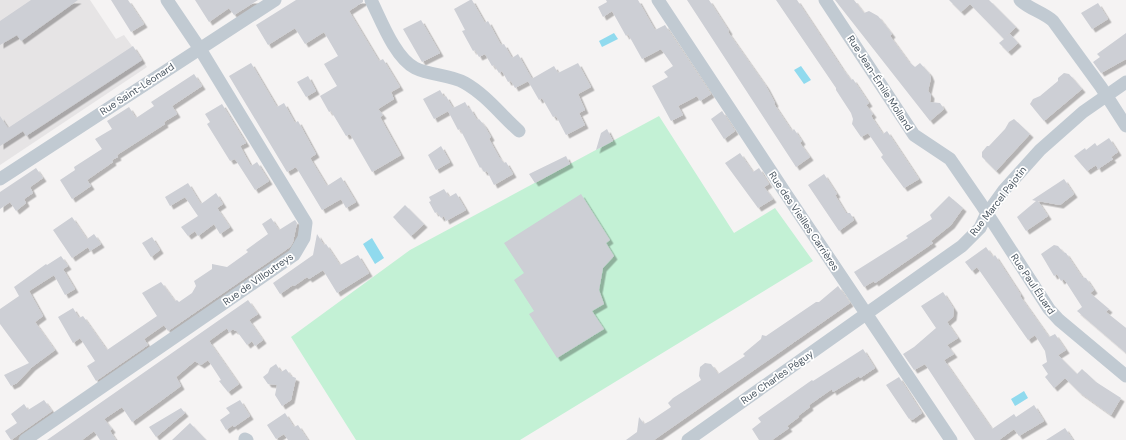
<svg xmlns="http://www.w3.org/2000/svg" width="1126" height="440" font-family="'DM Sans',sans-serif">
<defs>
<filter id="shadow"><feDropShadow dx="3.5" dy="3.5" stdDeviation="0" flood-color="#0004"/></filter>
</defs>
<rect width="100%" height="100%" fill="#f5f3f3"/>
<path fill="#e6e4e5" d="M0 0H90L116 39 124 35 147 67 0 165Z"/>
<path fill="#c3f1d5" d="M659 116 734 233 775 208 813 261 520 440H356L291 337 410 250Z"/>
<path fill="#90daee" d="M614 33 618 39 602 47 599 41Z
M801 66 811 80 804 84 794 70Z
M372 238 384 258 375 264 363 244Z
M1024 391 1028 398 1015 406 1011 399Z"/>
<path fill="#cdcfd5" filter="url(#shadow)" d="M31 0H78L21 41 17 35 0 45V21Z
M111 0H128L144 24 131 32Z
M195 0H258L234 15 229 8 209 22Z
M296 0H363V2L349 11 379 61 383 59 400 87 391 92 394 99 378 109 383 115 380 117 401 155 372 172 350 134 346 136 331 111 329 112 320 96 337 86 324 64 338 56 324 32 305 44 295 28 268 45 256 25Z
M470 0H472L485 23 488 21 501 45 504 44 512 58 518 54 532 79 515 88 511 81 508 82 502 71 499 73 494 65 492 66 485 54 479 57 475 50 473 51 462 31 465 30 454 9Z
M606 0H638L655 30 665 25 711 94 700 101 697 96 678 106 683 115 671 121 652 86 668 77 664 72 673 66 661 49 642 59 628 34 626 36 612 11 603 17 598 7 607 2Z
M687 0H709L729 31 728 32 766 86 775 103 774 104 792 131 794 129 802 141 800 143 810 157 796 167Z
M776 0H797L842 68 851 80 853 79 869 103 866 105 873 114 871 116 883 134 887 131 919 179 904 188 881 157 883 155 868 133 861 137 852 124 853 119 851 113 836 90V88Z
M835 0H854L864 13 869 11 878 16 892 34 890 36 909 62 915 67 920 63 929 73 931 78 928 91 931 95 930 102 940 103 944 109 930 121Z
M949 0H989L1016 27 1005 38 1010 34 1018 43 1008 52 999 43 1004 39 970 4 961 12Z
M1098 3 1108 19 1092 29 1081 13Z
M421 20 440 53 422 62 403 29Z
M1126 33V59L1101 73 1093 62 1100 57 1097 54Z
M133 46 142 60 26 136 23 131 0 146V116L8 128Z
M251 63 277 107 284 103 295 123 298 121 316 154 310 158 327 186 341 177 356 202 346 208 341 199 322 210 296 167 287 172 229 76Z
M578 63 591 87 578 94 585 110 579 113 585 125 566 135 556 116 553 117 542 98 539 100 528 81 554 66 558 73Z
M1064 73 1069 74 1082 89 1044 121 1030 104 1033 99 1040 96 1058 81V78Z
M194 74 202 86 172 106 177 114 164 122 165 124 117 155 118 157 112 160 113 162 87 180 91 186 72 199 60 180 75 170 74 167 102 149 95 139 112 129 107 121 129 107 136 118 154 106 151 102Z
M308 76 316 91 306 97 297 82Z
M440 90 444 97 446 96 453 108 465 102 469 109 470 108 477 120 479 119 484 125 491 137 489 139 499 157 504 163 506 162 513 174 494 185 487 171 484 172 481 167 480 168 460 129 458 130 448 111 434 119 423 99Z
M222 104 246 143 240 146 251 166 257 162 269 181 255 190 235 159 230 161 207 124 210 122 205 114Z
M722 111 735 131 724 139 711 119Z
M1014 119 1030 134 996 171 982 157V152L987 146H989L1005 129 1009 122Z
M607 129 613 141 596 150 601 133Z
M1109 138 1118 152 1111 157 1113 159 1098 169 1096 165 1087 171 1074 156 1085 148 1086 150 1095 143 1097 146Z
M441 146 450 162 436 170 428 155Z
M740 153 753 172 759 168 769 184 764 187 773 199 758 208 725 163Z
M566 156 570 164 535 183 529 174Z
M36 168 43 178 30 187 33 193 24 199 26 203 16 211 10 202 0 209V192Z
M824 174 837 194 835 195 846 213H850L854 220 839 231 808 185Z
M1064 179 1074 194 1060 205 1038 201 1048 216 1026 231 1017 217 1036 201 1032 200Z
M188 183 201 204 216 193 223 204 217 208 230 227 220 234 214 224 198 236 195 231 188 236 181 227 198 216 185 197 170 206 165 197Z
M444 189 449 197 456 193 466 210 446 221 444 216 441 218 437 212 435 213 429 202 431 201 429 197Z
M581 194 610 240 606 243 614 256 603 268 599 290 604 304 592 311 604 329 557 358 529 314 534 311 514 280 524 273 504 243Z
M949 196 963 208 951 225 931 241 933 243 875 283 874 281 864 287 854 272 908 238 906 236 932 219 930 215Z
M405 205 424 224 411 236 393 217Z
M72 217 87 239 94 234 101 244 90 251 88 247 72 258 53 230Z
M271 218 279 230 295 220 297 223 293 242 290 247 168 331 164 325 144 339 148 345 96 381 87 366 95 361 80 338 73 343 58 317 73 308 79 318 83 316 107 350 157 316 142 293 161 282 175 301 177 300 179 302 192 293 196 286 194 281 212 269V264L227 267 248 252 246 250 268 234 262 224Z
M317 234 324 245 326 244 340 265 358 255 369 273 337 293 323 270 309 279 307 277 294 286 293 285 280 294 273 283 313 255Z
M152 237 160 250 151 257 142 243Z
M1054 245 1058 246 1063 252 1066 253 1082 277 1086 278 1094 290 1090 293 1109 309 1106 312 1126 328V353L1077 311 1082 307 1064 279 1061 281 1057 274 1054 276 1041 254Z
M986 247 993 257 995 255 1021 295 1020 296 1049 337 1055 334 1066 350 1058 355 1077 374 1082 369 1096 382 1121 398 1111 415 1079 392 1065 378 1054 388 1045 377 1048 374 1042 365 1047 362 1045 351 1035 335 1028 340 977 267 972 271 965 262Z
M61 256 68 266 63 269 75 289 65 295 54 275 29 291 43 316 35 322 55 350 32 367 17 383 11 386 4 375 29 363 0 324V309L19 296 14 287 46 264 47 265Z
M838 286 850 303 654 440H626L637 432 639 417 644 424 650 421 671 407 668 403 673 398 701 380 699 376 700 367 705 363 711 364 718 374 745 356 743 354 761 339 762 335 766 336 816 302H819Z
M943 292 954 309 953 317 947 322 958 338 947 345 954 354 944 360 992 429 1014 414 1016 417 1034 405 1044 421 1019 436 1014 429 999 440H975L925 364 914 370 903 354 914 347 936 328 921 306Z
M248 300 258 314 249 320 263 340 255 346 252 341 247 345 236 330 235 331 233 329 229 332 227 328 209 341 239 384 228 392 219 381 221 380 208 360 201 365 195 361 176 377 181 386 132 422 122 407 104 419 112 429 110 431 116 440H100L94 431 82 440H47Z
M863 349 875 368 860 378 859 376 833 392 832 389 809 405 810 407 798 416 799 417 787 426 789 428 772 440H759L752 429 761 422 758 418 812 380 813 381Z
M276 364 281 372 286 369 291 376 296 378 291 400 282 406 275 395 277 385 268 384 263 377 268 373 270 368Z
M899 377 922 413 912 420 911 418 909 419 886 385Z
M44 400 52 411 11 440 5 431 17 423 11 414 24 404 28 410Z
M240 400 250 416 234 427 233 425 226 430 220 420 230 413 226 408Z
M181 408 185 413 156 437 149 427Z
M285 413 294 427 298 425 308 440H288L284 434 276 439 267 425Z
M190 423 206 440H172Z
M1065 428 1073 440H1046Z"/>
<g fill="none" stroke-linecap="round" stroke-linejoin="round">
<path stroke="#c1cad2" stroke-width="13" d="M371 0C381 20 395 58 415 68 431 76 449 74 465 83 486 95 501 115 519 131
M658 0 786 194 951 440
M825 0 914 135 950 159 981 204 1049 309 1059 320 1126 376
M1020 0C1029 9 1043 12 1053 21L1101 87 1126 126
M0 179 275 0
M245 439 247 440
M25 440 294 255 304 238 306 223 200 49 167 0
M688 440 962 246 980 228 986 215 1004 190 1040 150 1083 112 1126 82"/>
</g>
<g text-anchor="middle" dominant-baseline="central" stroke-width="3.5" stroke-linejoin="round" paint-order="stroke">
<g font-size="10" fill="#4a5661" stroke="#fff">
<text transform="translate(880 83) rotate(57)">Rue Jean-Émile Molland</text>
<text transform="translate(137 89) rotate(-33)">Rue Saint-Léonard</text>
<text transform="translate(998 201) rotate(-52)">Rue Marcel Pajotin</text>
<text transform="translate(804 221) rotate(56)">Rue des Vieilles Carrières</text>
<text transform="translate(258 279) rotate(-35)">Rue de Villoutreys</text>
<text transform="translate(1033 284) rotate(56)">Rue Paul Éluard</text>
<text transform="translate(777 377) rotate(-35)">Rue Charles Péguy</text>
</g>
</g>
</svg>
